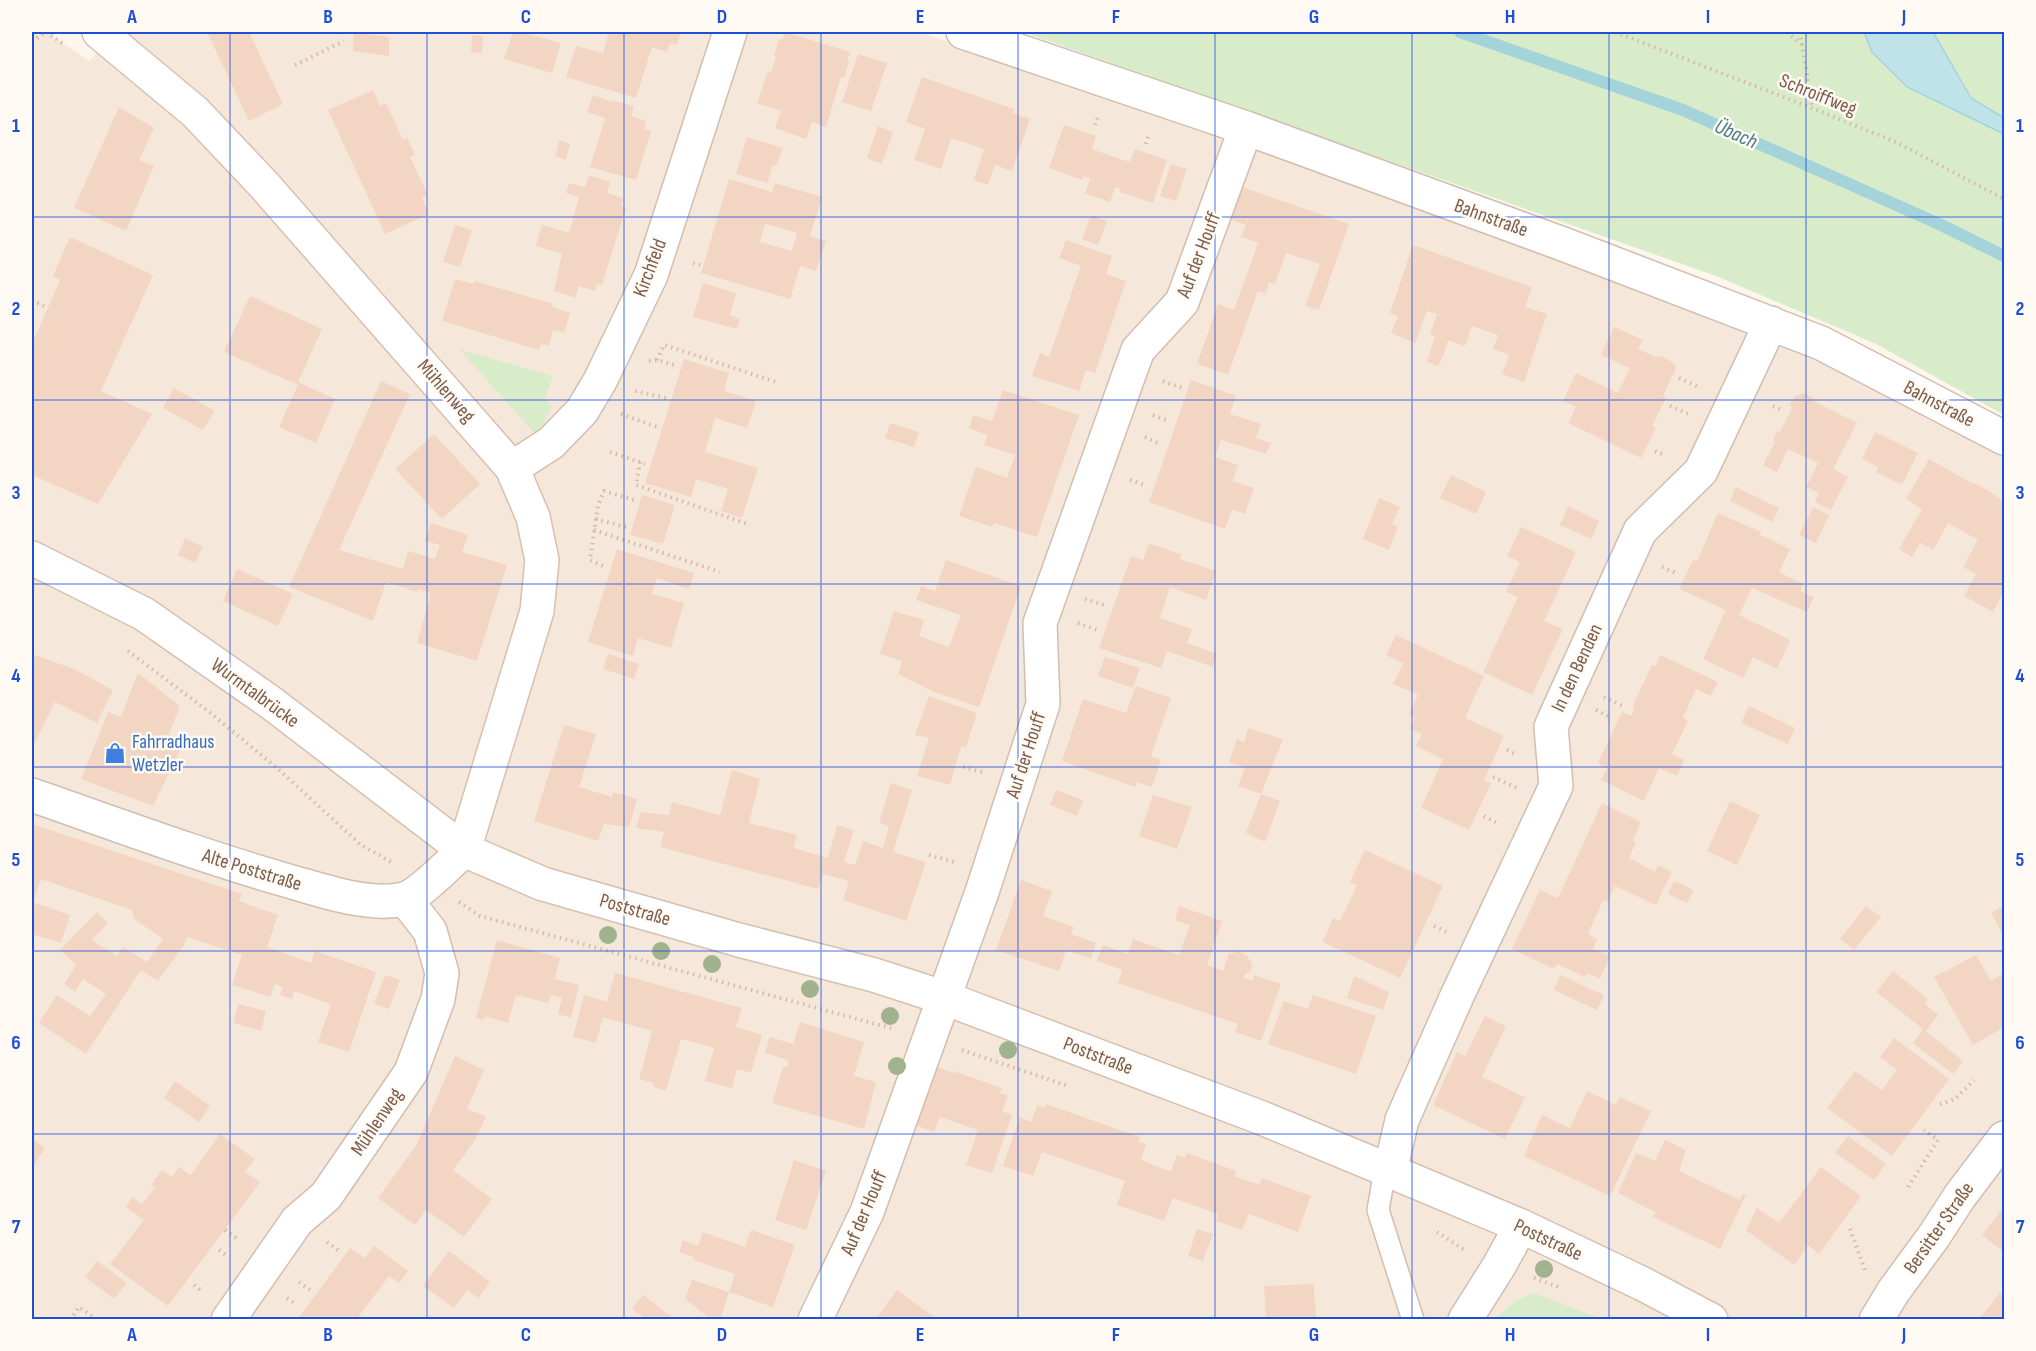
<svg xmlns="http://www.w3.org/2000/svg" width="2036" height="1351" font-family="'Sofia Sans Condensed',sans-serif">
<rect width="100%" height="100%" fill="#fdf6ec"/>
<path fill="#f5e8da" d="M32 32H47L89 61 120 32H919L1152 112 1685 305 1817 358 2004 458V1319H32Z"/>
<path fill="#d8ecc9" d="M1023 32H1864L1872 52 1907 87 2004 134V415L1876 344 1716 276Z
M1933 32H2004V118L1971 98Z
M459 349 553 376 545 399 552 406 537 436Z
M1534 1293 1602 1319H1604H1494L1517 1300Z"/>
<path fill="#bfe3e8" stroke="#a5d3da" stroke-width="1.5" d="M1864 32H1933L1971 98 2004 118V134L1907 87 1872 52Z"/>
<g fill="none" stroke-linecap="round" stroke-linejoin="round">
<path stroke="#a5d3da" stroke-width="12" d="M1460 32 1683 110 1939 224 2004 256"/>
</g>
<path fill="#f3d5c3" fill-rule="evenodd" d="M212 32H249L283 104 249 121 208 34Z
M354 32 389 37V56L353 51Z
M513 32H520L561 43 552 73 504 59Z
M609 32H681L677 45 670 43 667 52 652 47 636 98 566 77 576 46 603 53Z
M785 32 850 52 847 61 849 62 844 78 841 77 826 127 812 122 806 139 775 128 781 111 757 103 768 71 771 73 776 56H774L779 39 782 40Z
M472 35 483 36 482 53 471 52Z
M858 54 887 63 871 111 842 102Z
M922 77 1014 109 1013 113 1030 119 1012 171 995 165 988 185 974 180 984 149 951 138 941 169 914 160 925 129 906 122Z
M373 90 380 106 386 103 403 140 407 137 415 155 410 157 428 195 422 198 429 214 385 234 328 110Z
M593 95 612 102V100L634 106 631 116 646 121 644 129 651 131 636 180 590 167 605 118 587 112Z
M119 107 154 128 139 160 154 166 126 231 74 208Z
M1064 125 1096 136 1092 149 1111 156 1130 162 1135 149 1167 160 1153 203 1120 192 1121 189 1115 187 1110 202 1096 197 1085 193 1090 179 1083 176 1082 180 1049 168Z
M878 126 893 132 882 164 867 158Z
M747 137 783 148 776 166 772 165 768 183 736 174Z
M559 140 570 144 566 160 555 156Z
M1171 164 1187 169 1176 201 1160 196Z
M589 175 610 182 607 193 623 198 621 206 626 208 602 285 597 284 595 291 579 286 575 298 554 291 562 254 536 246 542 225 569 233 579 197 566 193 569 183 585 187Z
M729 179 772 192 775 183 822 197 810 236 826 241 816 271 800 266 790 299 701 273ZM765 224 797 233 792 251 760 242Z
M1236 185 1349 224 1319 310 1305 306 1320 264 1286 253 1275 284 1269 282 1266 294 1258 291 1228 375 1197 364 1218 304 1234 310 1258 243 1241 237 1246 225 1224 217Z
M1091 215 1107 221 1098 245 1082 239Z
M455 225 472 230 460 267 443 262Z
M70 237 153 275 101 391 152 414 98 504 32 475V344L60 280 53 276Z
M1066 240 1112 256 1106 274 1126 281 1095 373 1086 370 1079 391 1032 376 1040 353 1049 357 1081 266 1059 258Z
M1413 245 1532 287 1525 307 1547 314 1524 382 1502 374 1509 355 1493 349 1498 335 1472 326 1465 346 1448 340 1444 354 1438 366 1427 362 1435 336 1430 334 1437 314 1427 311 1415 343 1391 333 1398 316 1390 313Z
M455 279 473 284 475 281 553 304 552 307 570 313 564 333 553 330 549 346 541 344 539 350 442 321Z
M703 283 736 293 730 315 740 319 737 329 693 317Z
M250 296 322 329 298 382 335 399 316 443 279 427 298 385 224 352Z
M1614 327 1643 340 1638 349 1656 357 1661 356 1674 363 1676 368 1663 396 1666 398 1652 426 1656 428 1641 458 1568 423 1576 407 1563 401 1576 373 1618 393 1630 368 1601 355Z
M684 359 729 373 724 391 756 401 747 428 715 418 705 452 758 468 742 518 721 511 728 489 696 479 691 497 645 483Z
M1191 380 1236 396 1230 414 1261 424 1256 438 1271 443 1266 454 1221 440 1215 457 1238 465 1233 481 1254 488 1245 514 1232 510 1225 529 1149 502Z
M381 381 410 394 339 550 403 569 408 551 435 559 440 545 425 541 431 523 468 535 462 552 507 565 477 661 417 643 431 593 418 589 417 592 386 582 373 621 289 587Z
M174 388 215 411 203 430 163 408Z
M1003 390 1079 415 1037 537 994 523 993 527 959 516 976 467 1007 478 1013 461 1015 455 984 445 987 435 969 428 973 415 992 421Z
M1804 393 1812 397 1813 401 1857 423 1833 469 1848 477 1831 510 1815 502 1819 493 1806 487 1818 463 1788 449 1777 472 1763 465 1775 442 1773 440 1777 431 1780 432 1792 408 1790 405 1795 396Z
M890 423 919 432 914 447 885 438Z
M1875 432 1918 453 1902 485 1876 472 1878 467 1862 459Z
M434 434 480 484 442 519 395 469Z
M1929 459 1973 484 1974 483 1987 490 2004 502V592L1993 612 1964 596 1976 574 1963 567 1978 540 1948 523 1933 550 1920 543 1912 557 1899 549 1922 509 1906 499Z
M1451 475 1486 492 1476 514 1440 498Z
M1736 487 1779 508 1772 522 1730 501Z
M642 495 675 505 663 544 630 535Z
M1379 498 1400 507 1392 524 1398 527 1389 550 1363 539Z
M1568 506 1599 521 1591 539 1560 525Z
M1813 507 1829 515 1816 543 1799 535Z
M1718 513 1761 532 1760 535 1790 549 1779 572 1803 584 1800 591 1814 597 1807 612 1752 588 1739 615 1790 640 1777 669 1753 657 1743 678 1703 659 1726 610 1679 589 1693 560 1697 561Z
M1521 527 1576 552 1544 621 1563 629 1532 695 1483 672 1518 597 1506 592 1520 562 1507 556Z
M185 538 203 547 195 563 178 555Z
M1149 543 1182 555 1180 559 1216 571 1206 600 1170 587 1160 618 1192 629 1187 643 1217 654 1213 667 1167 651 1161 668 1099 648 1131 556 1143 560Z
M617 549 694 573 689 589 657 578 652 594 684 603 671 648 638 638 633 656 588 642Z
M946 560 1021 586 979 707 934 692 898 674 902 661 880 654 894 611 924 620 919 636 949 647 961 615 916 600 921 586 935 591Z
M237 569 293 594 278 626 223 601Z
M1396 635 1484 676 1465 718 1504 736 1484 780 1491 783 1469 830 1421 808 1443 759 1416 746 1422 734 1410 729 1415 718 1409 714 1418 695 1393 684 1403 663 1386 655Z
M32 654 74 669 113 690 97 723 55 702 34 744 32 743Z
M608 654 639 664 634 679 603 669Z
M1660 655 1718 682 1711 696 1696 689 1683 718 1688 721 1672 754 1684 760 1677 776 1659 768 1644 801 1601 780 1607 768 1598 763 1622 712 1631 716 1635 706 1633 705 1652 665 1655 666Z
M1105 657 1140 668 1133 688 1098 676Z
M138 673 180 706 169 734 185 740 153 806 81 779 108 712 121 717Z
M1136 686 1171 698 1151 756 1161 760 1152 787 1137 782 1135 787 1062 761 1083 699 1126 713Z
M929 696 977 713 966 747 961 746 950 785 917 776 929 738 915 735Z
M1749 706 1795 728 1788 744 1741 723Z
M564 725 596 734 579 787 612 797 613 792 637 799 629 827 604 824 598 841 534 821Z
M1248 728 1283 739 1261 794 1280 801 1265 842 1246 833 1261 794 1238 786 1245 768 1229 762 1237 739 1244 742Z
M732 770 760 779 749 823 797 835 794 848 828 858 837 825 854 830 844 862 855 865 863 841 883 848 889 826 879 823 891 783 912 790 893 852 926 862 906 921 843 900 849 881 823 874 818 889 660 847 664 832 636 828 641 812 669 815 672 802 720 815Z
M1056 790 1083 800 1077 816 1050 805Z
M1153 795 1192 807 1177 849 1139 836Z
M1730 801 1760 815 1737 865 1707 851Z
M1602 803 1641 822 1633 841 1636 842 1629 858 1655 872 1658 865 1672 872 1656 905 1615 886 1607 902 1603 900 1588 934 1597 939 1593 949 1610 956 1600 979 1587 973 1585 977 1557 964 1554 969 1512 949 1540 890 1558 898Z
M32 824 242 894 239 901 278 915 267 947 311 963 315 951 376 972 349 1052 318 1042 331 1004 294 991 292 999 280 995 283 987 275 984 270 997 232 985 242 955 187 937 184 945 158 981 141 970 86 1054 39 1023 57 995 90 1016 106 994 83 979 75 992 64 984 76 965 60 950 97 912 108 923 92 940 117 956 123 947 147 962 163 939 134 919 132 910 41 879 33 902 70 915 61 943 32 934Z
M1365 850 1443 886 1400 978 1323 942 1333 918 1340 921 1357 885 1350 882Z
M1021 880 1052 891 1043 916 1074 927 1071 934 1096 943 1091 959 1066 950 1059 971 996 950Z
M1674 881 1694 890 1687 903 1668 894Z
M2004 905V937L1991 913Z
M1179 906 1222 921 1207 965 1223 971 1229 953 1232 954 1236 951 1246 955 1250 960 1252 966 1250 972 1245 974 1244 978 1253 981 1254 975 1281 984 1261 1041 1235 1032 1238 1024 1118 983 1122 970 1097 961 1103 945 1128 954 1133 939 1179 955 1190 925 1175 920Z
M1866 906 1881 917 1854 950 1840 939Z
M497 940 560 958 555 979 579 985 571 1018 558 1014 562 998 551 995 548 1003 516 995 508 1023 485 1016 484 1020 476 1018Z
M1976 955 1991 981 2004 973V1027L1973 1045 1934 977Z
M1893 971 1928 999 1925 1004 1938 1015 1926 1031 1963 1061 1953 1074 1913 1043 1923 1029 1876 992Z
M615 973 742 1008 736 1027 762 1035 751 1073 737 1069 732 1088 705 1081 714 1048 681 1039 666 1091 654 1087V1083L639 1079 652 1031 603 1017 596 1043 573 1037 584 995 607 1002Z
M385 975 400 980 389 1009 374 1004Z
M1560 975 1604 995 1597 1010 1554 990Z
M1354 976 1389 992 1383 1010 1347 998Z
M1313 995 1376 1016 1356 1074 1268 1044 1284 1001 1308 1009Z
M238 1004 266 1011 261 1031 233 1023Z
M1485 1016 1506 1026 1482 1077 1525 1097 1505 1139 1433 1105 1457 1052 1465 1056Z
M800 1022 864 1042 854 1076 876 1082 864 1129 772 1103 783 1067H787L788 1060 765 1053 770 1037 793 1044Z
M1894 1038 1949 1079 1892 1156 1827 1108 1855 1071 1882 1090 1897 1070 1880 1057Z
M455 1056 484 1070 467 1109 486 1116 475 1140 453 1170 492 1199 464 1237 426 1210 415 1225 378 1198 417 1144Z
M933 1066 953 1073V1071L1002 1088 1000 1093 1008 1096 1002 1111 1012 1115 992 1173 966 1165 978 1130 940 1117 934 1132 913 1124Z
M175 1081 210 1106 199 1122 164 1098Z
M1587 1091 1616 1105 1620 1097 1651 1111 1610 1196 1524 1156 1542 1115 1570 1128Z
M1046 1104 1140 1137 1139 1142 1146 1144 1141 1160 1161 1168 1171 1171 1177 1155 1185 1158 1187 1153 1236 1171 1234 1176 1259 1185 1262 1178 1311 1196 1298 1232 1249 1214 1242 1230 1216 1221 1218 1214 1173 1198 1164 1221 1117 1205 1125 1181 1042 1152 1033 1176 1003 1166 1020 1117 1031 1122 1037 1106 1045 1108Z
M220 1134 255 1159 245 1172 260 1182 168 1306 110 1264 144 1220 126 1207 132 1197 142 1204 155 1188 151 1185 162 1170 172 1177 179 1167 191 1175Z
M1848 1136 1886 1164 1874 1180 1835 1153Z
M32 1138 45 1148 32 1168Z
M1665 1140 1686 1150 1679 1171 1740 1200 1743 1194 1746 1195 1720 1249 1653 1217 1655 1212 1618 1193 1636 1153 1655 1161Z
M794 1160 826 1171 806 1230 775 1220Z
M1821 1167 1861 1196 1819 1254 1808 1245 1794 1265 1746 1230 1757 1208 1779 1223Z
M2003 1208 2004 1209V1252L1982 1235Z
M1197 1229 1213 1234 1203 1261 1188 1256Z
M751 1230 795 1245 773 1307 729 1292 735 1274 693 1260 694 1257 679 1252 683 1240 698 1246 703 1232 745 1247Z
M374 1246 408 1271 399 1283 389 1276 359 1316 363 1320H297L350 1248 365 1258Z
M449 1251 490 1282 478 1298 467 1290 454 1308 423 1286Z
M97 1261 127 1283 114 1299 85 1277Z
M692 1280 729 1292 720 1320H712L685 1299Z
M1314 1284 1316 1320H1266L1264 1286Z
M897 1290 933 1316 931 1320H875Z
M2000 1293 2004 1297V1320H1978Z
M643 1295 654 1303 675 1320H647L632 1309Z"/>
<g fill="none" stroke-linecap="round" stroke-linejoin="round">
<defs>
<path id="lane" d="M1385 1170 1378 1210 1413 1320"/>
<path id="street" d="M963 32 1246 128 1563 244 1821 343 2004 438
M512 468 551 443 582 411 600 381 651 275 730 32
M32 795C118 825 204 857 292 882 324 891 370 907 404 899 419 895 451 862 464 850
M1390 1171 1402 1120 1457 996 1556 786 1551 727 1554 720 1640 531 1701 471 1771 323
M228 1320 297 1221 326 1196 411 1072 438 999 442 973 430 931 405 899
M815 1320 867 1212 982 892 1043 704 1040 623 1131 369 1138 350 1182 302 1246 128
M1465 1320 1499 1266 1521 1226
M1876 1320 1893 1292 1934 1236 1960 1196 2004 1138"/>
<path id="secondary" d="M99 32 195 112 265 186 512 468 533 517 542 560 537 611 464 850
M32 558 144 614 270 702 464 850 543 884 739 940 874 975 942 997 1262 1118 1390 1171 1521 1226 1643 1284 1711 1320"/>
</defs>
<use href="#lane" stroke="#d1beb0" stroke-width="24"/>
<use href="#street" stroke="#d1beb0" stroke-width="36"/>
<use href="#secondary" stroke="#d6c0b0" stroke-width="36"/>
<path stroke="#d9b8a5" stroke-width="4" stroke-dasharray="1.5 4.5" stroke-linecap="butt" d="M46 32 65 45
M1615 32 1812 108 1898 143 2004 199
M1787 32 1802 45
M1800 32 1812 107
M32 42 45 32
M295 65 344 41
M1095 125 1098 117
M1146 144 1149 134
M693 263 703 266
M32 300 44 306
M657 360 664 345 776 382
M649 361 657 360 675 365
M1679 378 1701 388
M1163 381 1182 388
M635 391 666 398
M1670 406 1689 414
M1773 406 1782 410
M621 414 657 427
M1153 415 1169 421
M1145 437 1161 445
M1655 451 1665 455
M610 452 645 464
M640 462 636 485 750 525
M1130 480 1147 486
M596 519 590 560 605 567
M626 527 596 519 598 505 604 491 634 500
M594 530 720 572
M1662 567 1678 574
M1085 599 1107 606
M1078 623 1097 630
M128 651 208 711 277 768 361 845 393 863
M1604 697 1623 706
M1596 710 1612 718
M1507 750 1517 755
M963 767 982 772
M1493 777 1517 788
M1484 816 1499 824
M929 855 954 862
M459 902 480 916 894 1029
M1434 926 1447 932
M962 1050 1068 1086
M1940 1104 1955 1099 1974 1080
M1908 1187 1938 1140 1924 1130
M1850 1229 1865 1270
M225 1230 239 1240
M1437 1232 1466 1251
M327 1242 339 1251
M219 1250 229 1257
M1534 1278 1561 1288
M299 1282 310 1290
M194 1285 203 1292
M287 1298 296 1304
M70 1320 79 1307 97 1320"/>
<use href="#lane" stroke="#fff" stroke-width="21"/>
<use href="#street" stroke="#fff" stroke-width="33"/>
<use href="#secondary" stroke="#fff" stroke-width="33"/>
</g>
<g fill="#a0b28e">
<circle cx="608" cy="935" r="9"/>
<circle cx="661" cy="951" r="9"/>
<circle cx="712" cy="964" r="9"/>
<circle cx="810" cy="989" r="9"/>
<circle cx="890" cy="1016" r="9"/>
<circle cx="1008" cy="1050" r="9"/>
<circle cx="897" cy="1066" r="9"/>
<circle cx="1544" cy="1269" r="9"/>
</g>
<path fill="none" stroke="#1d4ed8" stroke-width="1.5" stroke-opacity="0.55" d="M230 32V1320M427 32V1320M624 32V1320M821 32V1320M1018 32V1320M1215 32V1320M1412 32V1320M1609 32V1320M1806 32V1320M32 217H2004M32 400H2004M32 584H2004M32 767H2004M32 951H2004M32 1134H2004"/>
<defs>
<symbol id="shop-bare" viewBox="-9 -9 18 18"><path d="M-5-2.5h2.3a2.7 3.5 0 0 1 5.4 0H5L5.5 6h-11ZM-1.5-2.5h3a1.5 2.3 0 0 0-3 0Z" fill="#3f7fe0" stroke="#fffaf3" stroke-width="2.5" paint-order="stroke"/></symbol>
</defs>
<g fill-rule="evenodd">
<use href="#shop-bare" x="100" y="738" width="30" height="30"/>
</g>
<g text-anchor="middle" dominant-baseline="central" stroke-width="5" stroke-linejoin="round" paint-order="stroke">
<g font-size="20" fill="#7a5c4d" stroke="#fffaf3">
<text transform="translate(1818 95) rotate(22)">Schroiffweg</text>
<text transform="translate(1491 218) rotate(20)">Bahnstraße</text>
<text transform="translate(1199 255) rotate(-69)">Auf der Houff</text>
<text transform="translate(650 268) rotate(-69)">Kirchfeld</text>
<text transform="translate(446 391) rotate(49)">Mühlenweg</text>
<text transform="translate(1939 404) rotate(28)">Bahnstraße</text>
<text transform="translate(1577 668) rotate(-65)">In den Benden</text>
<text transform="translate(255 693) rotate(36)">Wurmtalbrücke</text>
<text transform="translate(1026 755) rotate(-72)">Auf der Houff</text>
<text transform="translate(252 870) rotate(17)">Alte Poststraße</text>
<text transform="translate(635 910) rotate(16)">Poststraße</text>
<text transform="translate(1098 1056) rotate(21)">Poststraße</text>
<text transform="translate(377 1122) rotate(-56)">Mühlenweg</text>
<text transform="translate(864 1213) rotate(-67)">Auf der Houff</text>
<text transform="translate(1939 1228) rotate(-55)">Bersitter Straße</text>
<text transform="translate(1548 1240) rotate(25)">Poststraße</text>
</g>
<g font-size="20" fill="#366cbe" stroke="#fffaf3" text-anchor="start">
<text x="132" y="742">Fahrradhaus<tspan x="132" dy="23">Wetzler</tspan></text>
</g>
<g font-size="21" font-style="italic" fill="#437c86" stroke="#fffaf3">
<text transform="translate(1736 134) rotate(24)">Übach</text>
</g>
</g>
<rect width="2036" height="1351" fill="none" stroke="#fffaf3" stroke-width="66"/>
<rect x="33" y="33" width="1970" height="1285" fill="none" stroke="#1d4ed8" stroke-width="2"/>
<g font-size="20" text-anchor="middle" font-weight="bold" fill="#1d4ed8">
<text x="132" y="23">A</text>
<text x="328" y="23">B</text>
<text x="526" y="23">C</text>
<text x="722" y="23">D</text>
<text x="920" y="23">E</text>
<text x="1116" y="23">F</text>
<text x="1314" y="23">G</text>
<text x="1510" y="23">H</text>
<text x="1708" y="23">I</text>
<text x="1904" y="23">J</text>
<text x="16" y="132">1</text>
<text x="2020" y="132">1</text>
<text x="16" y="315">2</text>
<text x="2020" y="315">2</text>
<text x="16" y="499">3</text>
<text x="2020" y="499">3</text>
<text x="16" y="682">4</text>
<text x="2020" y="682">4</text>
<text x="16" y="866">5</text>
<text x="2020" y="866">5</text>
<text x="16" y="1049">6</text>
<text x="2020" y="1049">6</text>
<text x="16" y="1233">7</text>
<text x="2020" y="1233">7</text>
<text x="132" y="1341">A</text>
<text x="328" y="1341">B</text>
<text x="526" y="1341">C</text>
<text x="722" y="1341">D</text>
<text x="920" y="1341">E</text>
<text x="1116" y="1341">F</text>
<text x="1314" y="1341">G</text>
<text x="1510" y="1341">H</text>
<text x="1708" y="1341">I</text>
<text x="1904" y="1341">J</text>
</g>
</svg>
